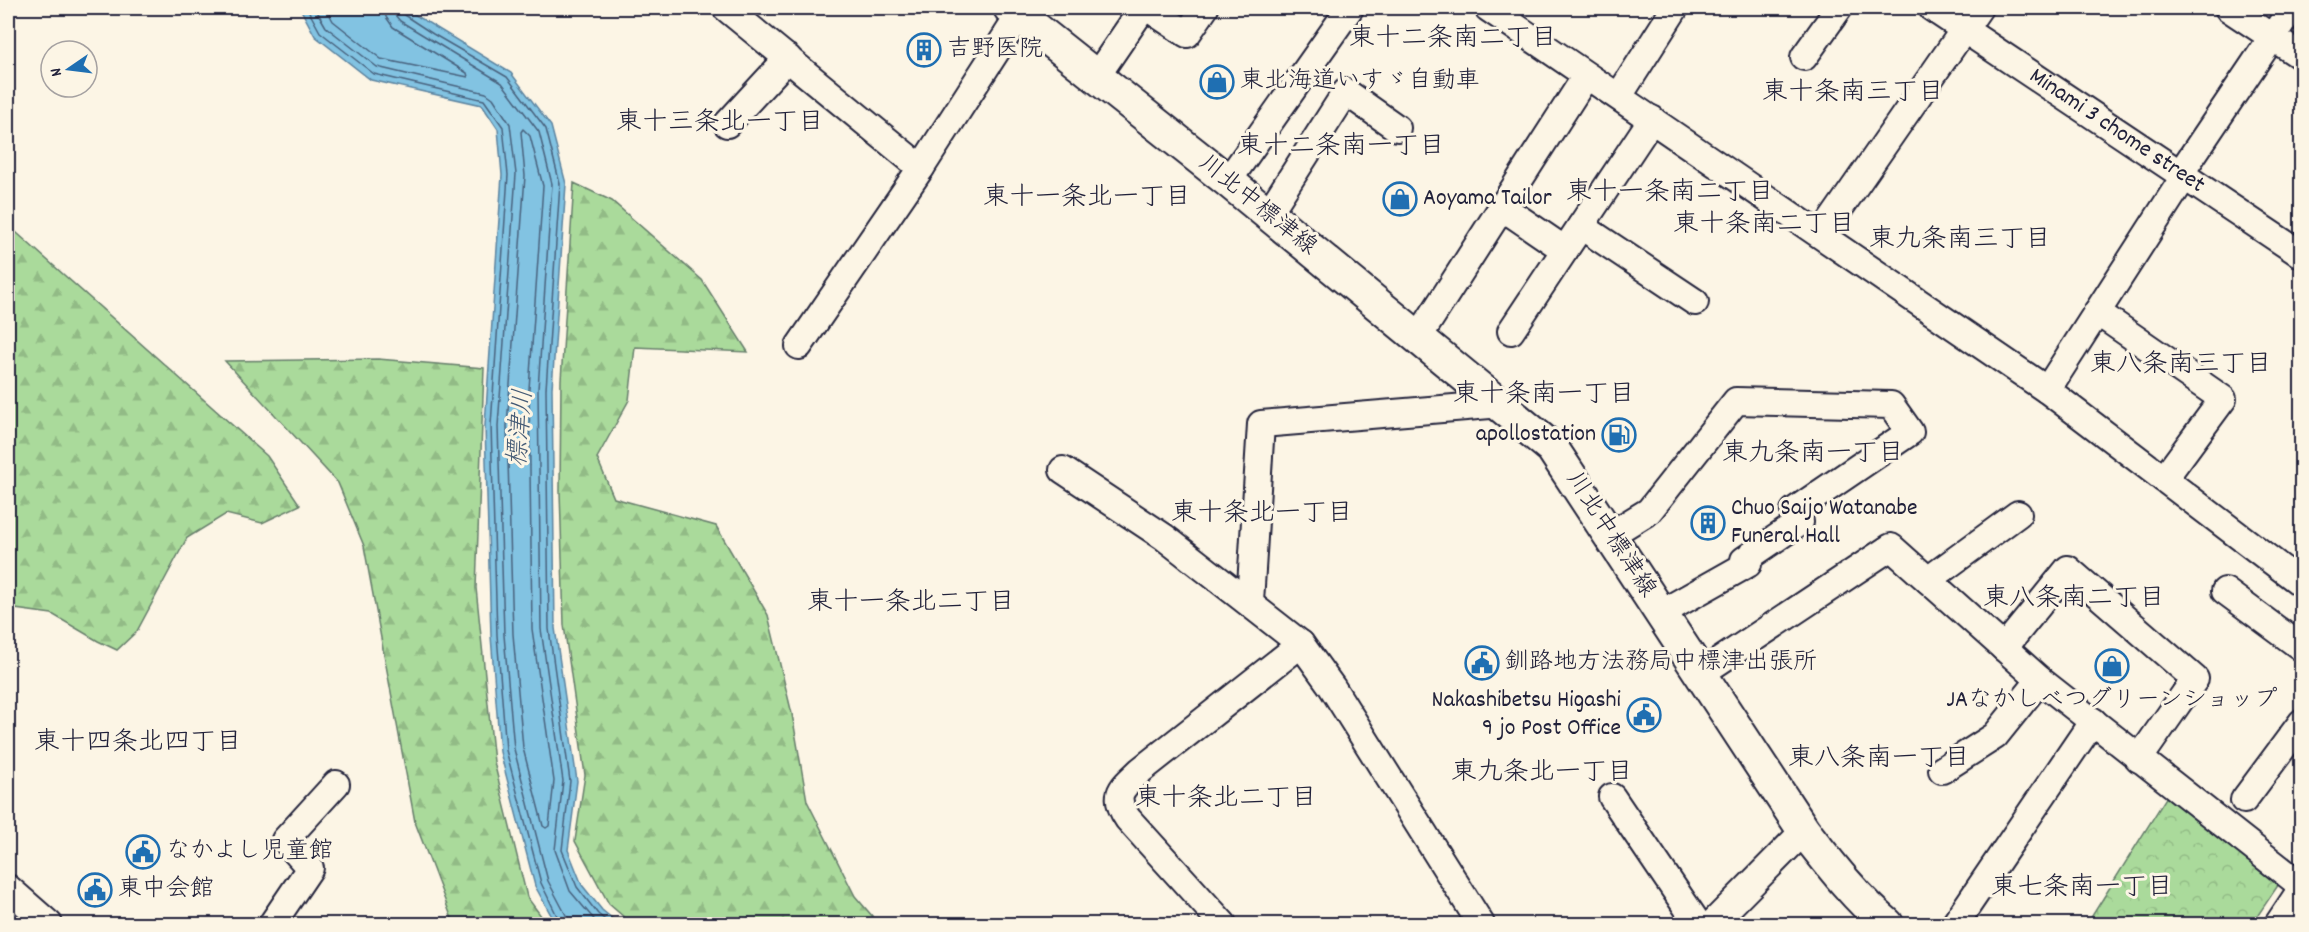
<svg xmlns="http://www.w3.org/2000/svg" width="2309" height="932" font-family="Dekko,'Klee One',sans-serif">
<defs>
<pattern id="forest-firs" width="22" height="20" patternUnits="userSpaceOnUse" patternTransform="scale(1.5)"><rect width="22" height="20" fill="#aada9b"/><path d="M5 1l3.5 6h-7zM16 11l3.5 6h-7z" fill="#92bb86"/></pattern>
<pattern id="park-crowns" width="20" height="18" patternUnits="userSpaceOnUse" patternTransform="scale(1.5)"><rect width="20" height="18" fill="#aada9b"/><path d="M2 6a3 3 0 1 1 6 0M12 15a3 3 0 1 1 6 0" fill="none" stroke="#92bb86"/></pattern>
</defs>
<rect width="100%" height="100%" fill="#fcf5e5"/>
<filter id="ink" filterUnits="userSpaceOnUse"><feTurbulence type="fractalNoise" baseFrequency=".0167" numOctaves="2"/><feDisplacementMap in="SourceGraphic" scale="12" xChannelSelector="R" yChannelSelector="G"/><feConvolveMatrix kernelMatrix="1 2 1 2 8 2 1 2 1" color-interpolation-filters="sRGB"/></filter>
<g filter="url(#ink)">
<path fill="url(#forest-firs)" stroke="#667e6b" stroke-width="1.5" d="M574 183 612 201 702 280 748 352 635 347 629 400 597 458 614 498 716 526 768 615 792 714 807 801 855 896 879 924H632L609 904 575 841 585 775 564 625 560 491 561 380Z
M8 225 267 456 300 505 262 523 226 514 187 538 137 631 117 650 98 641 52 614 8 608Z
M378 359 484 368 476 588 494 762 527 897 547 924H454L415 822 364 546 338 483 225 361Z"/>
<path fill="url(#park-crowns)" stroke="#667e6b" stroke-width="1.5" d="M2167 796 2279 884 2252 924H2087Z"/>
<path fill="#82c3e2" stroke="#5c839f" stroke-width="1.5" d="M300 8H404L511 73 551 126 566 184 552 388 555 628 577 781 568 850 582 885 602 910 619 924H556L535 886 500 752 491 636 485 425 502 175 498 129 482 105 371 80 315 36Z"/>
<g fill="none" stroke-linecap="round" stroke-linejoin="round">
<path stroke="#48627e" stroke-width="1.5" d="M307 8 320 32 374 74 484 100 503 127 508 175 491 425 497 635 506 750 541 883 561 924
M315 8 326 27 377 67 486 93 493 98 510 124 516 174 498 426 504 635 514 749 548 881 567 917 568 924
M326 8 333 21 381 59 468 77 467 73 393 27 386 17 385 8
M394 8 395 15 400 21 502 83 539 132 552 184 538 389 541 629 563 781 555 850 570 891 598 924
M401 8 404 15 433 34 507 77 546 129 560 184 546 389 549 629 570 781 562 850 577 887 598 914 610 924
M523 129 530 136 543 186 529 389 532 629 554 781 549 826 546 828 543 826 523 748 513 634 507 426 525 176 521 132Z"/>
<defs>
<g id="minor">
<path d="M726 8 921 168"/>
<path d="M1148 8 1187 34 1205 8"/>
<path d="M1488 8 2047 390 2302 584"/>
<path id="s1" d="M1932 8 2302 255"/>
<path d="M2228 8 2302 57"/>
<path d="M1804 57 1839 8"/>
<path d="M1096 77 1143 8"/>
<path d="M1619 96 1675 8"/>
<path d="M727 124 788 58"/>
<path d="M2180 174 2292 8"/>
<path d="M1228 181 1350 8"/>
<path d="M1502 207 1565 250"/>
<path d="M1268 214 1346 92 1397 128"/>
<path d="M1581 226 1695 302"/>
<path d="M1822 234 1979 8"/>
<path d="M2097 312 2223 399 2164 479"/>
<path d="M1511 331 1652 119"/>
<path d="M1418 338 1586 76"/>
<path d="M799 346 921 168 1024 8"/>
<path d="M2047 390 2184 177"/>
<path d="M1063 470 1164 537 1301 644 1332 687 1481 924"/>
<path d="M1610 535 1649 511 1736 401 1891 405 1910 432 1794 511 1800 522 1744 560 1748 564 1661 613"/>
<path d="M1928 580 2018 514"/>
<path d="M2225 591 2302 648"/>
<path d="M1250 602 1261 424 1502 404"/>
<path d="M2004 648 2068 569 2195 679 2139 759"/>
<path d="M1700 674 1891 547 2040 680 2302 886"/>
<path d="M1942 770 1995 736 2040 680"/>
<path d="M1612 797 1698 924"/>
<path d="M2244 800 2302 722"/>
<path d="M8 888 49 924"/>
<path d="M272 924 310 868 285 840 336 784"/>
<path d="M1223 924 1128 819C1111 794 1122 788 1141 770L1301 644"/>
<path d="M1712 924 1804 831"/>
<path d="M1955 924 2093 721"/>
<path d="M2278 924 2302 888"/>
</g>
<path id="major" d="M1010 8 1228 181 1552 448 1804 831C1830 864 1855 897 1887 924"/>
</defs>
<use href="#minor" stroke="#22223b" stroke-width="30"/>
<use href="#major" stroke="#22223b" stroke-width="36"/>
<use href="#minor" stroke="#fcf5e5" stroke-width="26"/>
<use href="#major" stroke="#fcf5e5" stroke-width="32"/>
</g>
</g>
<defs>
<symbol id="building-ring" viewBox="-11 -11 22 22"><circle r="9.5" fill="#fcf5e5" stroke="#1f6fb2" stroke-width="1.5"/><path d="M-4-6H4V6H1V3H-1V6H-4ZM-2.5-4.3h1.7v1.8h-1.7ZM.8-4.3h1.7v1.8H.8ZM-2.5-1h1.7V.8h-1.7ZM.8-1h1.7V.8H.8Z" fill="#1f6fb2"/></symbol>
<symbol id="shop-ring" viewBox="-11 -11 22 22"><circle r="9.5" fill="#fcf5e5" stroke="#1f6fb2" stroke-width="1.5"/><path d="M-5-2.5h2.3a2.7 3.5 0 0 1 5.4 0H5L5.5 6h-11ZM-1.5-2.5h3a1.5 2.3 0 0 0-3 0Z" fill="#1f6fb2"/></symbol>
<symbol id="fuel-ring" viewBox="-11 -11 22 22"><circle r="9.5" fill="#fcf5e5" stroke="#1f6fb2" stroke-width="1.5"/><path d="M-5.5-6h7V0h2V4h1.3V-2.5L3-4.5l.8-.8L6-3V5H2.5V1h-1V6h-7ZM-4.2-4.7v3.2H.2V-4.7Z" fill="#1f6fb2"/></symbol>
<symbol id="civic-ring" viewBox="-11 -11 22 22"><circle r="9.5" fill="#fcf5e5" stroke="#1f6fb2" stroke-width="1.5"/><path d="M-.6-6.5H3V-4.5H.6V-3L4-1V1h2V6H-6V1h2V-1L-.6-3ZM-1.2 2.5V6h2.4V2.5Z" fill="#1f6fb2"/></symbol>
</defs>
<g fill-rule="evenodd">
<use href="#building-ring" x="905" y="31" width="38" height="38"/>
<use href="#shop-ring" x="1198" y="63" width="38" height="38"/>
<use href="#shop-ring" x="1381" y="180" width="38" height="38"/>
<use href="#fuel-ring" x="1600" y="416" width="38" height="38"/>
<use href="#building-ring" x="1689" y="504" width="38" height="38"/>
<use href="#civic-ring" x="1463" y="644" width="38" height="38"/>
<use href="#shop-ring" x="2093" y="647" width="38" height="38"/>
<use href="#civic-ring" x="1625" y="696" width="38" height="38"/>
<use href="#civic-ring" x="124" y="833" width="38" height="38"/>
<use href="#civic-ring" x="76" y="871" width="38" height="38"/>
</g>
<g text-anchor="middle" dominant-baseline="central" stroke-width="6" stroke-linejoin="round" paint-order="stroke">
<g font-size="24" fill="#22223b" stroke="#fcf5e5" text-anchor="start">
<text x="947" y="50">吉野医院</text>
<text x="1240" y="82">東北海道いすゞ自動車</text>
<text x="1423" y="199">Aoyama Tailor</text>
<text x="1596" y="435" text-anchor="end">apollostation</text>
<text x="1731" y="509">Chuo Saijo Watanabe<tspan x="1731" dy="28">Funeral Hall</tspan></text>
<text x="1505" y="663">釧路地方法務局中標津出張所</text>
<text x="1621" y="701" text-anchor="end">Nakashibetsu Higashi<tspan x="1621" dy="28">9 jo Post Office</tspan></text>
<text x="2112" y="701" text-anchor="middle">JAなかしべつグリーンショップ</text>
<text x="166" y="852">なかよし児童館</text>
<text x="118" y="890">東中会館</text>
</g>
<g font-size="24" fill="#22223b" stroke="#fcf5e5">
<text stroke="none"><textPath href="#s1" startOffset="222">Minami 3 chome street</textPath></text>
<text transform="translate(1257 206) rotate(39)">川北中標津線</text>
<text transform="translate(1610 535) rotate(57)">川北中標津線</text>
</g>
<g font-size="26" fill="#22223b" stroke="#fcf5e5">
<text x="1453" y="39">東十二条南二丁目</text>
<text x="1853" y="93">東十条南三丁目</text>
<text x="720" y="123">東十三条北一丁目</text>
<text x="1341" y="147">東十二条南一丁目</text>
<text x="1670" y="193">東十一条南二丁目</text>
<text x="1087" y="198">東十一条北一丁目</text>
<text x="1764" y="225">東十条南二丁目</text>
<text x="1960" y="240">東九条南三丁目</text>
<text x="2181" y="365">東八条南三丁目</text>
<text x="1544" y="395">東十条南一丁目</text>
<text x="1813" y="454">東九条南一丁目</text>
<text x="1262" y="514">東十条北一丁目</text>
<text x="2074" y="599">東八条南二丁目</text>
<text x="911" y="603">東十一条北二丁目</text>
<text x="138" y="743">東十四条北四丁目</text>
<text x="1879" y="759">東八条南一丁目</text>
<text x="1542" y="773">東九条北一丁目</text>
<text x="1226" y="799">東十条北二丁目</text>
<text x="2082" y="888">東七条南一丁目</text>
</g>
<g font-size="26" font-style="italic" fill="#445a75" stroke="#fcf5e5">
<text transform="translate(522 428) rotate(-85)">標津川</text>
</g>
</g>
<rect width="2309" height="932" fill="none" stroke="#fcf5e5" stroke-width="30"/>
<rect x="15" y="15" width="2279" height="902" fill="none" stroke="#22223b" stroke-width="2" filter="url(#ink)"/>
<g transform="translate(69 69) rotate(256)"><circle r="28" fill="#fcf5e5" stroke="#a5a1a1" stroke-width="1.5"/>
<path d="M0-4.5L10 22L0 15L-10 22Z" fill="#1f6fb2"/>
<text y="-9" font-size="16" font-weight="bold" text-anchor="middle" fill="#22223b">N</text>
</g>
</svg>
